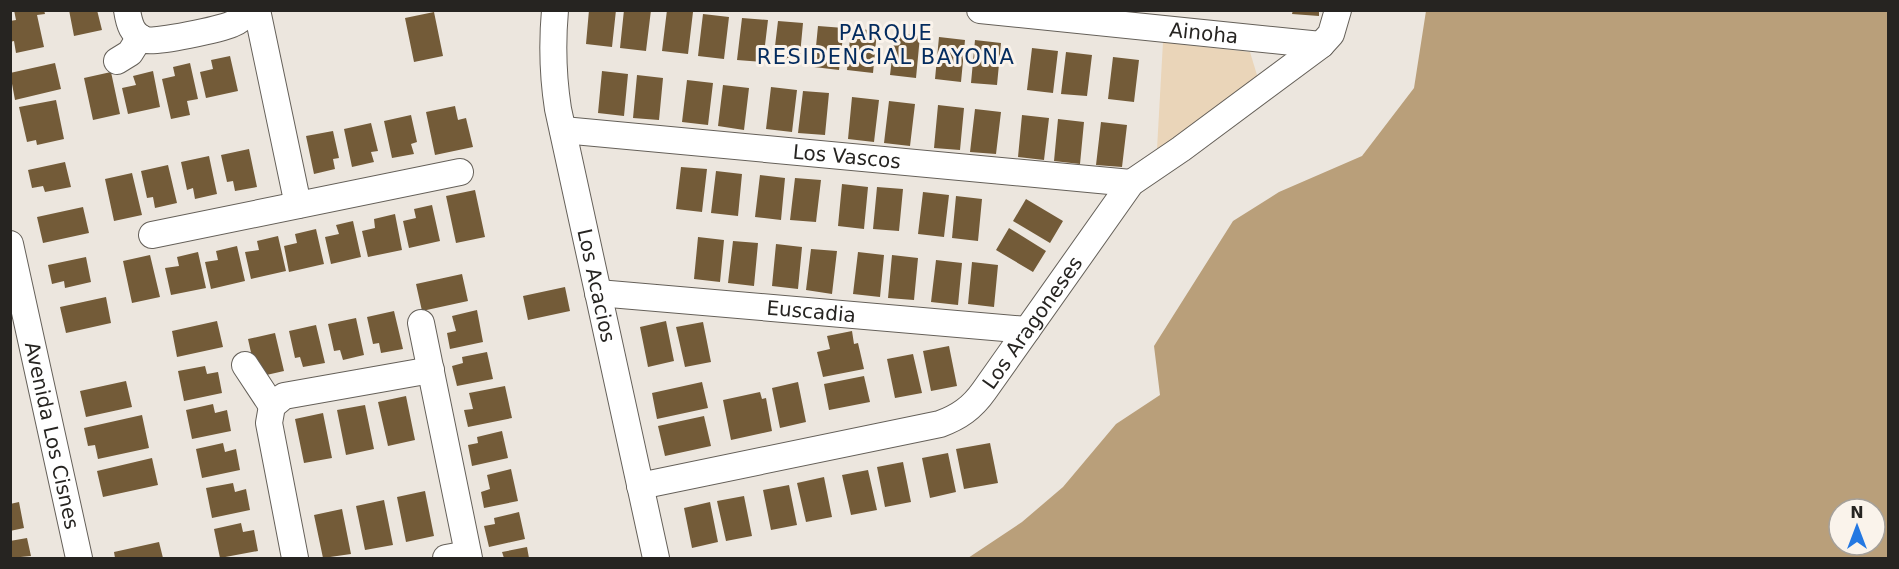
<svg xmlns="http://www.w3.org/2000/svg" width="1899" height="569" font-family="'DejaVu Sans',sans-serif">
<rect width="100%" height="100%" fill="#ece6de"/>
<path fill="#ead5b9" d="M1163 42 1250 52 1260 85 1209 122 1157 149Z"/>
<path fill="#b99f7a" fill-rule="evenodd" d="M1426 11H1888V558H968L1022 522 1063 487 1116 424 1160 395 1154 346 1233 221 1279 192 1362 156 1414 88ZM1839 509H1875V545H1839Z"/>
<path fill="#735b38" d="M14 10H44L45 14 37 15 44 47 16 53 14 41 10 42V21L16 20Z
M69 10H97L102 30 74 36Z
M589 10H616L612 47 586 44Z
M624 10H651L646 51 620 48Z
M667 10 693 12 688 54 662 51Z
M1293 10H1319V16L1292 14Z
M434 12 443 56 414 62 405 18Z
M703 14 729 17 724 59 698 56Z
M742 18 768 20 763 62 737 60Z
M778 21 803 23 799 66 773 63Z
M818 26 844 28 839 70 814 67Z
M851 28 877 31 873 73 847 70Z
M895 33 920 36 916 78 890 75Z
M939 37 965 40 961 82 935 79Z
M975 40 1001 43 997 85 971 83Z
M1032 48 1058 51 1053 93 1027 90Z
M1066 52 1092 55 1087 96 1061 94Z
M230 56 238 91 206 98 200 72 213 69 211 60Z
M1113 57 1139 60 1134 102 1108 99Z
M55 63 61 89 15 100 10 73Z
M190 63 198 99 187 101 190 115 171 119 162 79 175 76 173 67Z
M153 71 160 107 128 114 122 88 136 85 133 76Z
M602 71 628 74 624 116 598 113Z
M111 72 120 114 93 120 84 78Z
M637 75 663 78 659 120 633 118Z
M687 80 713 83 708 125 682 122Z
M723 85 749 88 744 130 718 126Z
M771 87 797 90 792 132 766 129Z
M803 91 829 93 825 135 798 133Z
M852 97 879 100 874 142 848 139Z
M56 100 64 139 37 145 36 140 27 142 19 107Z
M889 101 915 104 910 146 884 143Z
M938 105 964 108 960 150 934 148Z
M455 106 458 120 466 118 473 147 435 155 426 112Z
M975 109 1001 112 996 154 970 152Z
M411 115 417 142 411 144 414 154 392 158 384 121Z
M1022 115 1049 118 1044 160 1018 157Z
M1058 119 1084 122 1080 164 1054 161Z
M1101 122 1127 125 1122 167 1096 165Z
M371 123 378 151 371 152 374 162 352 167 344 129Z
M333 131 339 158 333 159 335 169 314 174 306 136Z
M249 149 257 187 235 191 233 181 227 182 221 155Z
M209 156 217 194 195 199 193 188 187 190 181 162Z
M65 162 71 187 45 192 43 186 32 188 28 170Z
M168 165 177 203 155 208 153 197 147 198 141 171Z
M681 167 707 169 702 212 676 209Z
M716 171 742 174 738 216 711 213Z
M132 173 142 215 114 221 105 179Z
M760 175 785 178 781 220 755 217Z
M795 178 821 180 816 222 790 220Z
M842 184 868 187 864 229 838 226Z
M877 187 903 189 899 231 873 229Z
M475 190 485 237 456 243 446 196Z
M923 192 949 195 944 237 918 234Z
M956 196 982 199 978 241 952 238Z
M1026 199 1063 221 1050 243 1013 221Z
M432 205 440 241 409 248 403 221 416 218 414 209Z
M83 207 89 233 43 243 37 217Z
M395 214 402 250 368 257 362 231 375 228 374 219Z
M353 221 361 257 331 264 325 237 339 234 336 225Z
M1009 228 1046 251 1033 272 996 250Z
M316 229 324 264 289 272 284 246 297 243 295 234Z
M278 236 286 271 251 279 245 252 259 250 257 241Z
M698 237 724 240 720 282 694 279Z
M733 241 758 243 754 286 728 283Z
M776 244 802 247 798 289 772 286Z
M237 246 245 281 211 289 205 262 218 260 216 251Z
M811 249 837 251 832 294 806 290Z
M198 252 206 288 171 295 165 268 179 266 177 257Z
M858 252 884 255 880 297 853 294Z
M150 255 160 297 132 303 123 261Z
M892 255 918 258 914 300 888 298Z
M86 257 91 282 65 288 64 281 52 284 48 265Z
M936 260 962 263 958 305 931 302Z
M972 262 998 265 994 307 968 304Z
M462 274 468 301 422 311 416 284Z
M565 287 570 311 528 320 523 296Z
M106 297 111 323 66 333 60 307Z
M477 310 483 342 450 349 447 333 456 331 452 316Z
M394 311 403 349 381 353 379 343 373 344 367 317Z
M356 318 364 355 343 360 340 350 334 351 328 324Z
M217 321 223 347 177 357 172 331Z
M666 321 674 361 648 367 640 327Z
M703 322 711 362 685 367 676 327Z
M316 325 325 363 303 367 300 357 295 358 289 331Z
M852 331 854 344 858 343 864 369 823 377 817 352 830 349 827 336Z
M275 333 284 371 262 376 254 366 248 339Z
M949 346 957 386 931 391 923 351Z
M487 352 493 379 457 386 452 366 463 363 462 357Z
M913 354 922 393 895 398 887 359Z
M205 366 207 374 218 372 222 393 184 401 178 371Z
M864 376 870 402 829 410 824 384Z
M126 381 132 407 86 417 80 391Z
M702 382 708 408 657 419 652 393Z
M798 382 806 422 780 428 772 388Z
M505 386 512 418 468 427 464 410 473 409 469 393Z
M760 392 762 399 766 398 772 431 731 440 723 400Z
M406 396 415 440 388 446 378 402Z
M213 404 215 413 227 410 231 431 192 439 186 410Z
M365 405 374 449 346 455 337 410Z
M323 413 332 458 304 463 295 419Z
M142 415 149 448 98 459 95 445 88 446 84 428Z
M704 416 711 446 665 456 658 426Z
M502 431 508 458 472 466 468 445 478 443 477 437Z
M223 443 225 452 236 449 240 470 202 478 196 449Z
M990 443 998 483 964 489 956 449Z
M948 453 956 492 930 498 922 458Z
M152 458 158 485 103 497 97 471Z
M903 462 911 502 885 507 877 467Z
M511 469 518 501 484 508 481 492 490 489 487 475Z
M868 470 877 510 851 515 842 475Z
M824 477 832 517 806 522 797 483Z
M233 483 235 492 246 489 250 510 212 518 206 488Z
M789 485 797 525 771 530 763 490Z
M425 491 434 536 406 542 397 497Z
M744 496 752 536 726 541 717 501Z
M384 500 393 545 365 550 356 506Z
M19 502 24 528 10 531V504Z
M710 502 718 542 692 548 684 508Z
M342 509 351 554 323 558 314 515Z
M519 512 525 539 489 547 484 526 495 524 494 518Z
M241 523 243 532 254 530 258 551 220 558 214 529Z
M27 538 31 556 10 558V541Z
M159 542 163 558H115L114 552Z
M527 547 529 558H504L502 552Z"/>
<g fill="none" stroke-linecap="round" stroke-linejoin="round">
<defs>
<g id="minor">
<path d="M127 10C129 23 132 36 146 40 156 43 221 29 232 24 240 21 245 16 251 10"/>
<path d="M257 10 298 205"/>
<path id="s1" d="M555 10C552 44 553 77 558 109L656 558"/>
<path id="s2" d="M980 10 1321 45"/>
<path d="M117 61 130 53 140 37"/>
<path id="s3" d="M563 130 1131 183"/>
<path d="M152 235 460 172"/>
<path id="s4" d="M10 244 79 558"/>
<path id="s5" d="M598 293 1027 330"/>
<path d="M421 323 469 558"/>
<path d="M245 365 272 406"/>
<path id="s6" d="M640 486 940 424C959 417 972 408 984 391L1131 183 1181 149 1321 45 1331 34 1338 10"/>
<path d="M295 558 269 423 272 406 284 396 431 370"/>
<path d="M446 558 468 554"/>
</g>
</defs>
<use href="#minor" stroke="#656059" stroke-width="28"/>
<use href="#minor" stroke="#fff" stroke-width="26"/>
</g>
<g text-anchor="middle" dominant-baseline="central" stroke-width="6" stroke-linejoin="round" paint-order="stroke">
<g font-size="20" fill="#262421" stroke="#faf3eb">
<text stroke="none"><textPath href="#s2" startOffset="225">Ainoha</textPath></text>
<text stroke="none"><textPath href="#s3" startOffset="285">Los Vascos</textPath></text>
<text stroke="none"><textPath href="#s1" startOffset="280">Los Acacios</textPath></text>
<text stroke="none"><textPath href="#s5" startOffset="214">Euscadia</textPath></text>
<text stroke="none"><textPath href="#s6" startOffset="446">Los Aragoneses</textPath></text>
<text stroke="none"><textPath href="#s4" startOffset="196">Avenida Los Cisnes</textPath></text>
</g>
<g font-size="21" letter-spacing="1.5" fill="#032b5e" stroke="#faf3eb">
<text x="886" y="33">PARQUE<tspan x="886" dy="24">RESIDENCIAL BAYONA</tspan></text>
</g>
</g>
<rect width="1899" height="569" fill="none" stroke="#262421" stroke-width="24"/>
<g transform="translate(1857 527)"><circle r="28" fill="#faf3eb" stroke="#a5a09a" stroke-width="1.5"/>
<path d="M0-4.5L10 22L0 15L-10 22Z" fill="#2478e2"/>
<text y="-9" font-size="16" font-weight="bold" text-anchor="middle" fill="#262421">N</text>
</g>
</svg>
